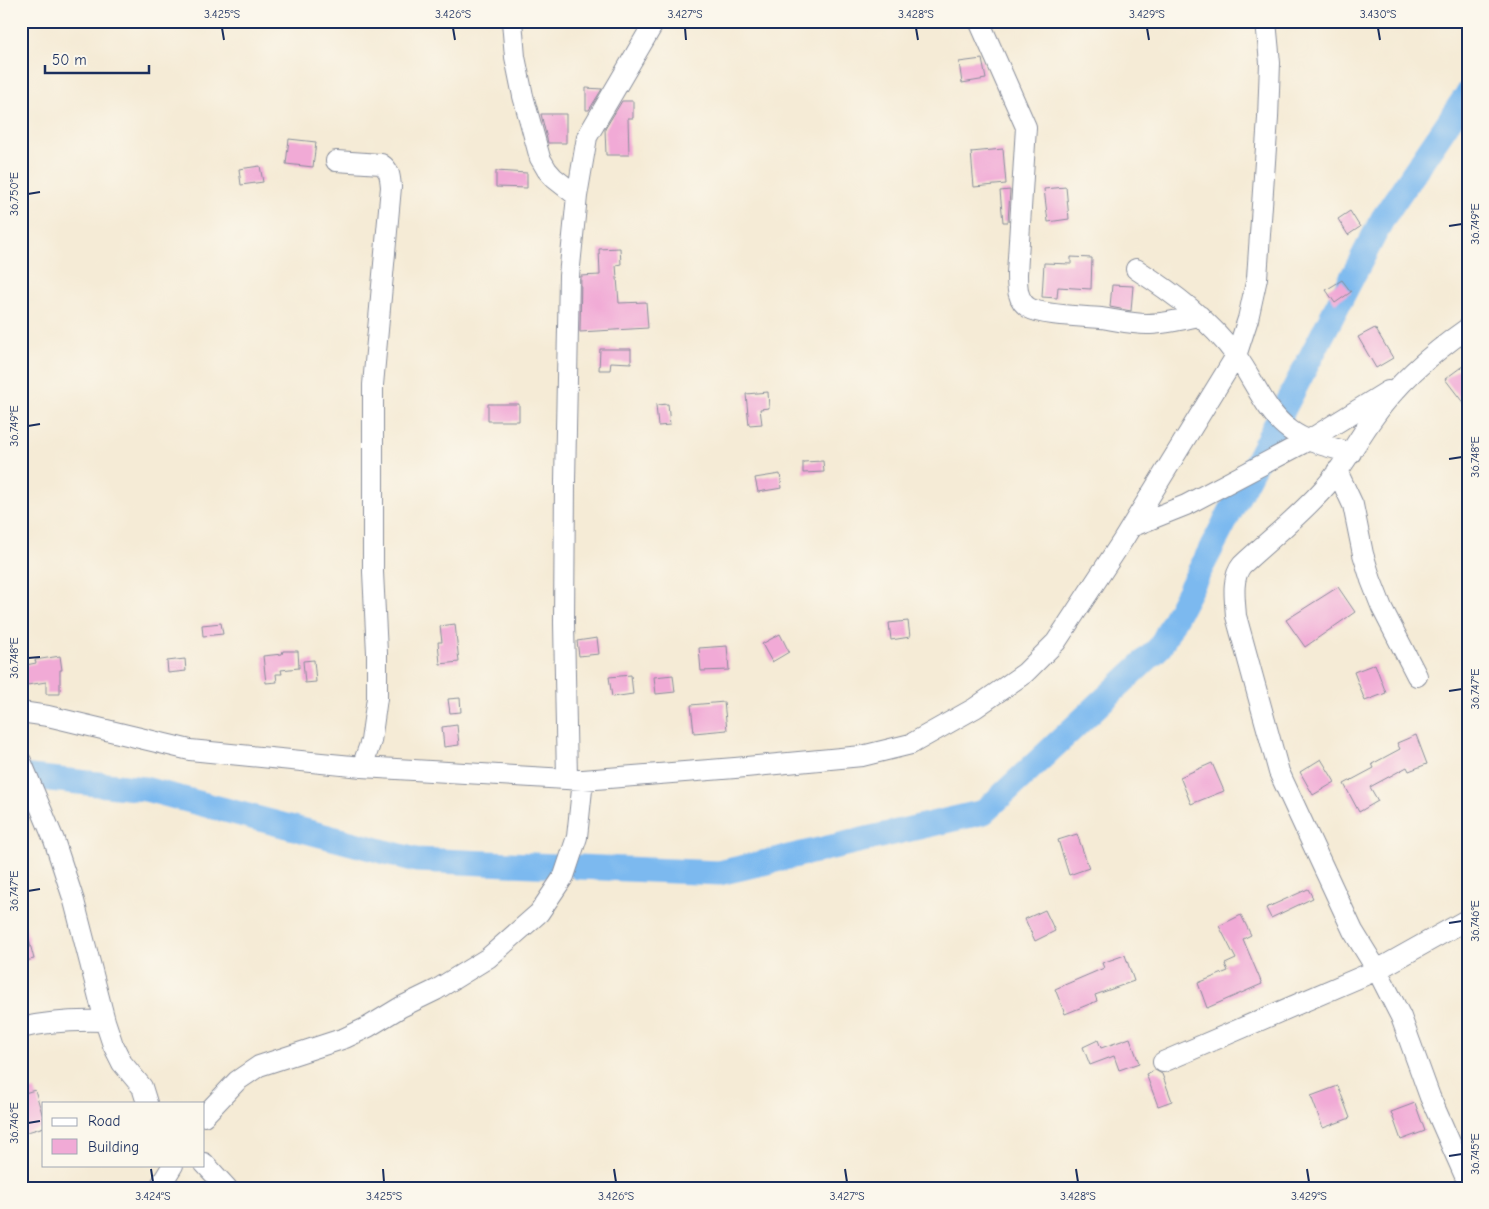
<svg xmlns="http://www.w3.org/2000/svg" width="1489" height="1209" font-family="'Comic Neue',sans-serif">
<rect width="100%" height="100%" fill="#fbf7ec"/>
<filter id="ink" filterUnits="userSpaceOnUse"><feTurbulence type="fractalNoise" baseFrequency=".02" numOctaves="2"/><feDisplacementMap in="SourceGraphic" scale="10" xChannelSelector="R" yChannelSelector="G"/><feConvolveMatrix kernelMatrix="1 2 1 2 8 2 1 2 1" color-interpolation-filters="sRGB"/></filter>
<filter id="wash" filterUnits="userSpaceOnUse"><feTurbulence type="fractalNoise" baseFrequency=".0096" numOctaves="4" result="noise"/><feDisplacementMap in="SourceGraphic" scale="20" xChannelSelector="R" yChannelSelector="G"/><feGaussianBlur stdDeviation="1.12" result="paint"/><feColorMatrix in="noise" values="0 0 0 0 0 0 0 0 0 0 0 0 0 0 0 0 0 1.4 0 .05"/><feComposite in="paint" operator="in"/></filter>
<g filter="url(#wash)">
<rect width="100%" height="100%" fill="#f5ebd6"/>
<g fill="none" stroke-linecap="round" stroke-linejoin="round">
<path stroke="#7cb9ef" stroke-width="25" d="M21 776 145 789 416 860 556 866
M579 867 719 873 984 812 1160 647 1383 218 1468 93"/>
</g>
<g id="blocks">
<path fill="#f1aad6" d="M982 59 986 79 962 83 959 62Z
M586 88 602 89 589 110H586Z
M622 101H633V118H628L629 155H606L605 129Z
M541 114H566V143H548Z
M289 139 316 142 313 167 286 164Z
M1003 149 1006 184 974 187 971 152Z
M260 166 263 182 241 185 239 169Z
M496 171 527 173V188L496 187Z
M1066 187 1069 219 1048 222 1044 189Z
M1010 190 1008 222H1003L1000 191Z
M1350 211 1360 227 1348 235 1338 219Z
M620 248 621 264 616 265 619 303 646 302 648 328 580 332 581 276 600 275 599 249Z
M1071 257 1092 258 1091 289 1058 287 1057 298 1042 297 1044 263 1071 264Z
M1342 280 1351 292 1335 303 1326 290Z
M1112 285 1133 286 1131 311 1110 307Z
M1375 328 1393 358 1376 368 1358 337Z
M600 349H631V363L611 362 610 370H599Z
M1468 362V409L1445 379Z
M768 392 769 408 760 409 762 424 749 425 746 394Z
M488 404H519V421H488Z
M668 404 670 425 658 426 656 405Z
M823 461 824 472 803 473V462Z
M780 474 782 488 758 492 755 478Z
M1338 587 1355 612 1305 647 1286 620Z
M908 621 910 637 891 640 889 623Z
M221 623 223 634 203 636 202 625Z
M455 624 459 662 440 664 438 642H442L440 626Z
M780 634 789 652 772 662 762 644Z
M597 638 599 654 579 656 577 641Z
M727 646 729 670 701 671 699 648Z
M283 651H298L299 668 281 670 282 674H276L277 682 266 683 263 656 282 654Z
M60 656 62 670H60V694H46V682L21 686V666L36 663 35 660Z
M185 659 186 671 168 673 167 661Z
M314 660 316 682 305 683 303 661Z
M1375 664 1386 693 1365 701 1354 672Z
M631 675 633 694 612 697 609 677Z
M673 675 675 692 656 694 654 677Z
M460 698 461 712 450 713 448 699Z
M724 702 727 730 694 733 691 705Z
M457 725 459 745 444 747 442 727Z
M1416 735 1427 764 1409 771 1407 767 1370 787 1378 801 1359 812 1344 784 1374 768 1372 764 1400 749 1397 743Z
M1321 759 1335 782 1313 795 1300 772Z
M1212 763 1224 791 1191 804 1180 777Z
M1077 834 1089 868 1069 875 1058 840Z
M1308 889 1313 898 1271 918 1266 908Z
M1045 910 1055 931 1035 941 1025 919Z
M1241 915 1251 935 1243 939 1262 984 1207 1008 1198 983 1228 971 1225 964 1236 959 1219 926Z
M25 925 34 959 21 962V926Z
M1125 955 1134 981 1095 995 1097 1001 1065 1014 1055 989 1104 968 1102 963Z
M1130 1038 1139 1063 1119 1070 1114 1056 1090 1065 1083 1047 1098 1040 1101 1048Z
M1155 1070 1162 1074 1172 1101 1158 1106 1146 1074Z
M1338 1086 1350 1118 1323 1128 1311 1096Z
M35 1090 44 1120V1127L21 1134V1094Z
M1415 1103 1425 1131 1401 1140 1391 1112Z"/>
</g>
</g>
<g filter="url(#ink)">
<use href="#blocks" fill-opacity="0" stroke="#888d9a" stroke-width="1"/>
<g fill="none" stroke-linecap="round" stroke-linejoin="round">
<defs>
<path id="minor" d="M512 21 515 57 523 96 540 158 547 170 554 178 577 196
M979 21 1026 127 1017 274C1017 286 1017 301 1029 308 1043 316 1083 316 1101 318 1116 320 1131 324 1147 324 1164 324 1183 319 1200 316
M336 161 381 164C390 170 390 177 391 187L373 385V572L377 653V698L371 741 362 767
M1136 269C1173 293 1210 320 1237 357 1254 380 1266 413 1290 430 1307 443 1331 447 1351 453
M1468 328C1432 353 1399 381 1374 417 1357 440 1345 465 1326 486 1301 515 1270 539 1242 565 1231 578 1235 600 1236 616L1279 772 1353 931 1377 970 1401 1017 1430 1097 1468 1183
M1337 471 1353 505 1363 554 1371 580 1382 608 1417 676
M1131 527 1186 505 1309 440 1388 391
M21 712 48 716 190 750 362 767 583 780 735 768 862 756 911 744 975 708 1025 673 1056 642 1123 540 1236 356 1248 319 1257 278 1268 118 1270 63 1266 21
M21 761 54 840 74 901 105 1021 113 1045 122 1063 142 1087 147 1103
M567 779 564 623 565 481 569 276 577 196 587 137 655 21
M21 1028C49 1021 76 1020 105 1021
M1163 1062 1377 970 1468 919
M204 1116 237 1081 259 1066 345 1038 368 1027 401 1007 436 990 488 958 539 913 564 876 577 837 583 780
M204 1163 227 1188
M159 1188 173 1165"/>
</defs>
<use href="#minor" stroke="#888d9a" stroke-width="22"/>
<use href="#minor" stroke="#fff" stroke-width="20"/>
</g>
</g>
<path fill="none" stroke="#1b2f5e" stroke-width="2" d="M222 28 224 40M453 28 455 40M685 28 686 40M916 28 918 40M1147 28 1149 40M1378 28 1380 40M28 194 40 192M1449 226 1462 224M28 426 40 424M1449 459 1462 457M28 658 40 657M1449 691 1462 689M28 891 40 889M1449 923 1462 921M28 1123 40 1121M1449 1156 1462 1154M151 1169 153 1182M383 1169 384 1182M614 1169 616 1182M845 1169 847 1182M1076 1169 1078 1182M1307 1169 1309 1182"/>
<rect width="1489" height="1209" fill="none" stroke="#fbf7ec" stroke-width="55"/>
<rect x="42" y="1102" width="162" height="65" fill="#fbf7ec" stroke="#a1a7b3"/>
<rect x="52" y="1118" width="25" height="8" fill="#ffffff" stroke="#a1a7b3"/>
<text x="88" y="1126" font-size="15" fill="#1b2f5e">Road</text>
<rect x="52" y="1139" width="25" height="15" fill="#f1aad6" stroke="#a1a7b3"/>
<text x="88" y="1152" font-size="15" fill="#1b2f5e">Building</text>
<path d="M45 65v8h104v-8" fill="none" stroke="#1b2f5e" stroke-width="2.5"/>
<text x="52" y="65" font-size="15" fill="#1b2f5e" stroke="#fbf7ec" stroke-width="4" paint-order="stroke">50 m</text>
<rect x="28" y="28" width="1434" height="1154" fill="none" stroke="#1b2f5e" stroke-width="2"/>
<g font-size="12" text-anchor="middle" fill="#1b2f5e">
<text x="222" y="18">3.425°S</text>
<text x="453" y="18">3.426°S</text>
<text x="685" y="18">3.427°S</text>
<text x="916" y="18">3.428°S</text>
<text x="1147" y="18">3.429°S</text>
<text x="1378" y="18">3.430°S</text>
<text transform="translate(14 194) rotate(-90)" y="4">36.750°E</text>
<text transform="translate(1475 224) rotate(-90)" y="4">36.749°E</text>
<text transform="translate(14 426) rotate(-90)" y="4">36.749°E</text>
<text transform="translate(1475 457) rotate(-90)" y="4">36.748°E</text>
<text transform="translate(14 658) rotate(-90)" y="4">36.748°E</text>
<text transform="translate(1475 689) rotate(-90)" y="4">36.747°E</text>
<text transform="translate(14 891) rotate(-90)" y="4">36.747°E</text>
<text transform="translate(1475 921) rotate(-90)" y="4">36.746°E</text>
<text transform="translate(14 1123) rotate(-90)" y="4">36.746°E</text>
<text transform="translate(1475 1154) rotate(-90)" y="4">36.745°E</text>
<text x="153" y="1200">3.424°S</text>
<text x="384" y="1200">3.425°S</text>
<text x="616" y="1200">3.426°S</text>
<text x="847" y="1200">3.427°S</text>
<text x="1078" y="1200">3.428°S</text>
<text x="1309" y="1200">3.429°S</text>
</g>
</svg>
